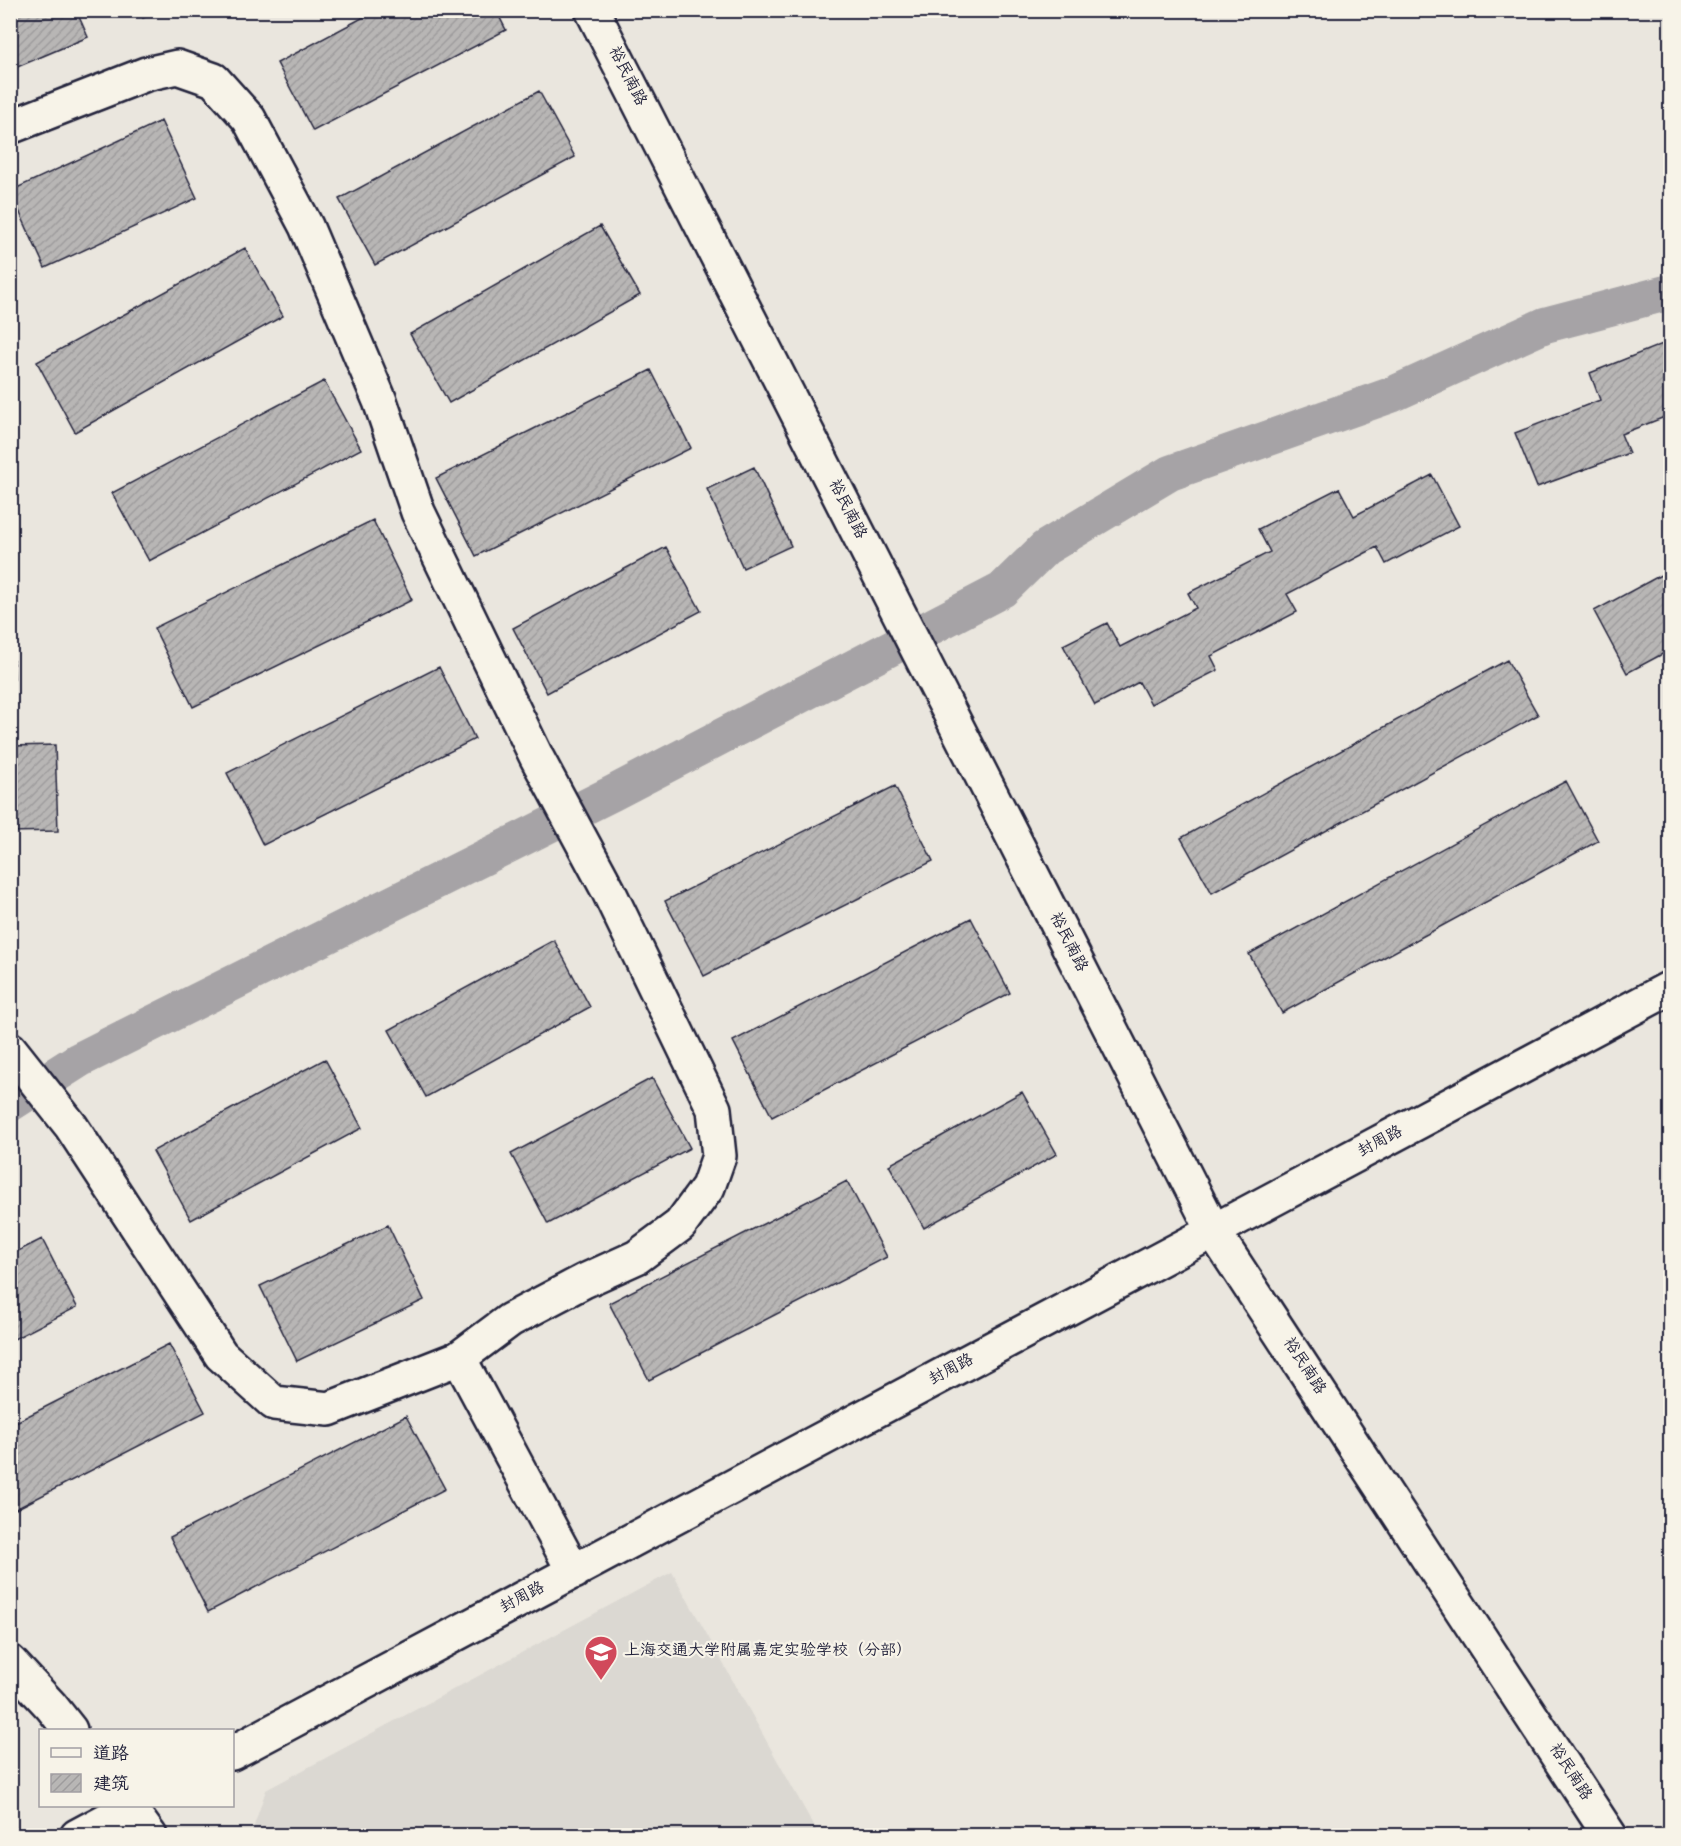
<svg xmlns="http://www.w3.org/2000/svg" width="1681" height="1846" font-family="'Gochi Hand','LXGW WenKai TC',sans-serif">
<defs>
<pattern id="building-hatch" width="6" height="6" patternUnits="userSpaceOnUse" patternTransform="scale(1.5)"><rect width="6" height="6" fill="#b8b6b5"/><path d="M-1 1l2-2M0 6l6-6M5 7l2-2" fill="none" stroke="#9e9c9d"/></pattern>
</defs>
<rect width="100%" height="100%" fill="#eae6de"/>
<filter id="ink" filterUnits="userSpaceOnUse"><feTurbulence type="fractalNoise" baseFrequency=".0167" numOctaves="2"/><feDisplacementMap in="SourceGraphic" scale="12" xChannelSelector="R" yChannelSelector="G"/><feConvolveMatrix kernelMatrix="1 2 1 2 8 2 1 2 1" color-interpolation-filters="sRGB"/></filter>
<g filter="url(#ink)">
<path fill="#dbd8d2" d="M672 1572 819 1835H251L266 1790Z"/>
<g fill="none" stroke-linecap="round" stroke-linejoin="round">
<path stroke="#a6a3a6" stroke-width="36" d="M10 1104 79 1060 613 793 1002 590 1045 548 1170 473 1391 395 1545 325 1670 292"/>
</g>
<path fill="url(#building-hatch)" stroke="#22223b" stroke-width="1.5" d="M10 10H76L88 37 10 70Z
M140 10H161L143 18Z
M377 10H496L506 30 313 131 277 63Z
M539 91 575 157 375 265 339 199Z
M161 121 197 198 45 268 10 191Z
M600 226 640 295 449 403 410 334Z
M245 248 283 316 75 432 37 362Z
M1670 341V415L1621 434 1629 453 1537 487 1515 433 1600 400 1590 373Z
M651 370 691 448 476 556 436 478Z
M324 381 361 449 149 561 112 493Z
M754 467 791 546 743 568 707 489Z
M1432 475 1459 526 1386 564 1377 547 1287 594 1297 612 1211 656 1218 670 1151 704 1139 682 1095 705 1063 645 1107 623 1120 647 1196 608 1188 593 1270 552 1258 529 1339 488 1354 516Z
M373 520 412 600 193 707 154 628Z
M666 547 701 611 547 693 513 628Z
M1670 570V650L1627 673 1594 611Z
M10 593 14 679H10Z
M1507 660 1538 715 1212 893 1181 838Z
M439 667 475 739 263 845 227 773Z
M55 745 58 831 10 832V746Z
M1566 781 1598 841 1282 1013 1249 954Z
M895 786 933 861 704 976 665 901Z
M971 918 1010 993 772 1117 733 1041Z
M554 940 590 1007 426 1097 389 1030Z
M325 1059 362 1128 191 1220 153 1151Z
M652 1078 690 1148 548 1224 511 1154Z
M1022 1092 1057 1154 924 1228 889 1165Z
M847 1181 887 1257 649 1380 609 1303Z
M388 1225 424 1300 297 1361 260 1286Z
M42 1239 77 1307 10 1341V1255Z
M169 1344 205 1412 10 1512V1425Z
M406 1416 445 1489 208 1612 170 1537Z"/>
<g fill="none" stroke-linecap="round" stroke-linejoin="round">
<defs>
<path id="minor" d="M592 10 1214 1232 1610 1836
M10 127 146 74 177 67 214 80 249 119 306 226 380 401 418 512 537 758 608 890 714 1109 719 1156 708 1187 680 1225 637 1257 584 1281 510 1320 459 1358
M10 1049 71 1126 221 1355 274 1403 329 1409 459 1358 574 1572
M10 1662 51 1706 70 1730
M232 1753 1670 988
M128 1806 150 1836
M77 1836 133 1806"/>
</defs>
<use href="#minor" stroke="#22223b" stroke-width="38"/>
<use href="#minor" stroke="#f7f3e8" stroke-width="33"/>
</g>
</g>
<defs>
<symbol id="school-pin" viewBox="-11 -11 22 30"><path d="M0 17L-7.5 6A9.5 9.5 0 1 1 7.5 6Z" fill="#d1495b" stroke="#f7f3e8"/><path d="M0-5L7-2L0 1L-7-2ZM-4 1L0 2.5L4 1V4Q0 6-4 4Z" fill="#fff"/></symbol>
</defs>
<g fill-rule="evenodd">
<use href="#school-pin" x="582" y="1633" width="38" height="52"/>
</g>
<g text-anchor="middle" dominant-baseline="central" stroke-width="4.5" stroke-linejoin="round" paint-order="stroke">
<g font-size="16" fill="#22223b" stroke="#f7f3e8">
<text transform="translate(626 77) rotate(63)">裕民南路</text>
<text transform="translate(846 510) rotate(63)">裕民南路</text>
<text transform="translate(1067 943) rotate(63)">裕民南路</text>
<text transform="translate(1381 1143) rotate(-28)">封周路</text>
<text transform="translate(1303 1367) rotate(57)">裕民南路</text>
<text transform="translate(952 1371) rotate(-28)">封周路</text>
<text transform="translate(523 1599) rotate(-28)">封周路</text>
<text transform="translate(1569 1773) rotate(57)">裕民南路</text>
</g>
<g font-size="16" fill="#22223b" stroke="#f7f3e8" text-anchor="start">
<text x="624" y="1652">上海交通大学附属嘉定实验学校（分部）</text>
</g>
</g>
<rect width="1681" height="1846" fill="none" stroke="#f7f3e8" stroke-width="36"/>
<rect x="18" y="18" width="1645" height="1810" fill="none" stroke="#22223b" stroke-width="2" filter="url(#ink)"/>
<rect x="39" y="1729" width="195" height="78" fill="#f7f3e8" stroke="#a29fa3" stroke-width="1.5"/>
<rect x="51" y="1748" width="30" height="9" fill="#f7f3e8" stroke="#a29fa3" stroke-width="1.5"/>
<text x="93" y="1759" font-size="18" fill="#22223b">道路</text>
<rect x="51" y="1774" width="30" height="18" fill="url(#building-hatch)" stroke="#a29fa3" stroke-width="1.5"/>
<text x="93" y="1789" font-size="18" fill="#22223b">建筑</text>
</svg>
